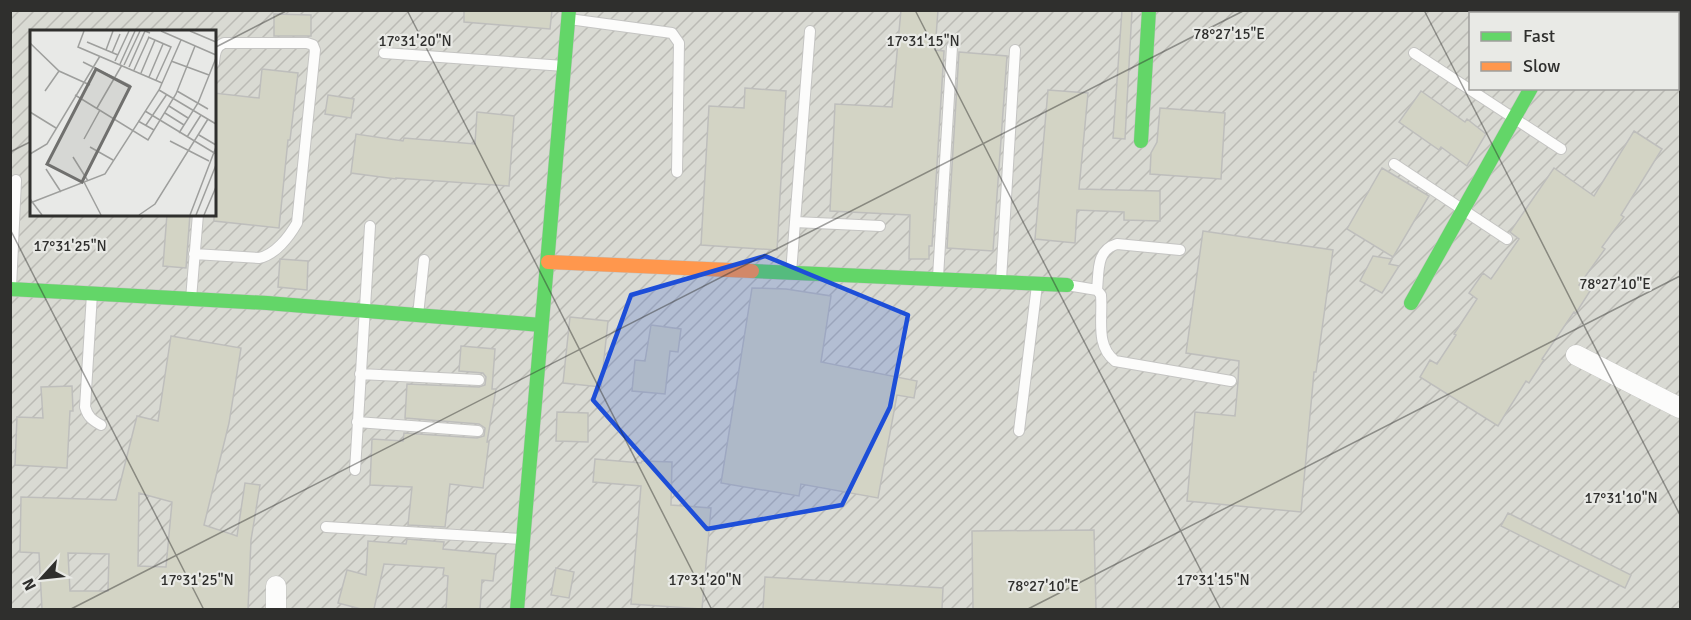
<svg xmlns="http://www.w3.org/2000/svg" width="1691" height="620" font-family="Signika,sans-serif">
<defs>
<pattern id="industrial-furrows" width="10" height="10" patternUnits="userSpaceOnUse" patternTransform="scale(1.5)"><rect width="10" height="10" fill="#d9dad3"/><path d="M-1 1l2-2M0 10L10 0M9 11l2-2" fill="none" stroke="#bbbbb5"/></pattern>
</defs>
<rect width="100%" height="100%" fill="#e8e9e7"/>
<path fill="url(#industrial-furrows)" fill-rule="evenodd" d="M11 11H1680V609H11ZM1470 14H1678V88H1470ZM32 32H214V214H32Z"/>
<path fill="#d3d4c5" stroke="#bebebc" stroke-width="1.5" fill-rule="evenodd" d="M464 10H552L550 29 464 22Z
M901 10H938L935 50 944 51 932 246H929V259H909L910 215 830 211 835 104 892 107Z
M1122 10H1132L1125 139 1113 138Z
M274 14 311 15V36H274Z
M959 52 1007 56 993 251 947 248Z
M262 69 298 73 290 140H288L279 228 214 221V93L259 98Z
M745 88 786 91 777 250 701 245 709 106 744 108Z
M1048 90 1088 93 1079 189 1160 191V221L1124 220V212L1077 210 1075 243 1035 239Z
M1421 91 1465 122 1467 119 1486 134 1467 166 1441 147 1439 150 1399 122Z
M328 95 354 99 351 118 325 114Z
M1160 108 1225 113 1221 179 1150 174 1151 153 1157 142Z
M477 112 514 116 509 186 396 178V179L351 173 356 134 403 141 404 138 475 144Z
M1634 131 1662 149 1621 215 1624 217 1602 247 1605 249 1579 285 1590 291 1576 313 1574 312 1542 359 1544 360 1529 383 1526 381 1498 426 1420 377 1430 360 1437 364 1456 335 1454 334 1477 299 1469 293 1483 273 1491 279 1519 239 1510 232 1554 168 1594 196Z
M1382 168 1429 196 1393 257 1347 229Z
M167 214H190L186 268 163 266Z
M1203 231 1333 250 1316 372H1314L1301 512 1187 501 1195 412 1235 416 1238 382 1239 361 1186 353Z
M1373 256 1392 259 1389 264 1399 266 1382 293 1360 281Z
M280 259 308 261 307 290 278 287Z
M752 288 786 289 831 296 821 362 917 381 914 398 897 395 878 498 801 484 799 496 721 483Z
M570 317 608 321 601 387 563 383Z
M651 325 681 329 678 352 670 351 665 394 632 391 635 360 645 361Z
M171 336 241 348 229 423 204 525 237 536 245 483 260 485 251 540 248 609H42L39 553 20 552 21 497 116 500 137 416 158 421ZM139 493 172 502 166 567 138 566ZM68 553 109 554 108 591H70Z
M461 346 495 349 492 389H496L487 442H489L483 488 450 484 445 527 408 525 412 487 370 485 372 439 403 441 404 433 477 438 484 436 485 428 479 424 405 418 407 384 479 387 485 385 486 377 483 373 459 371Z
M72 386 73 411H70L67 468 15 465 17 417 43 418 41 387Z
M557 412 588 413V442L556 441Z
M595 459 641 463 642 461 672 462 671 505 711 508 702 609 631 604 641 486 593 482Z
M1508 513 1631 575 1625 588 1501 526Z
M1094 530 1096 609H973L972 531Z
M407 539 444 542 443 549 496 554 493 581 482 580 480 609H446L448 576 443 575 444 568 384 564 374 609H361L338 603 347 570 366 575 368 541 406 544Z
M556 568 574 572 569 598 551 595Z
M765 577 943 588 942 609H763Z"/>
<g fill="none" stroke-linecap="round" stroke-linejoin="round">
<defs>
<path id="lane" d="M1474 10 1479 14
M569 19 672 33 679 43 677 172
M384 53 564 66
M1414 53 1561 149
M1394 164 1507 239
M795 222 880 226
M194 254 259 258C275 255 289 237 297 223L315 50 313 45 307 43H224C215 47 215 54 214 63
M791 273 810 31
M938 277 952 47
M1001 280 1015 50
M1067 285 1097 290 1101 295C1103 319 1095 345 1115 361L1231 381
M11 288 16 180
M1097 290C1099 271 1096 250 1117 244L1180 250
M92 294 85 407C88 417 92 420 101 425
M191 299 198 214
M418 315 424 260
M360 374 479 380
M357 422 478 431
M1019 431 1037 285
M355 470 370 226
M326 527 522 539"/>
<path id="street" d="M1574 14 1575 10
M1576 355 1680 408
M276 586V610"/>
<path id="fast" d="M1141 141 1149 10
M752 271 1067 285
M10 289 267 303 541 325
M1411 303 1531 88
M517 610 569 10"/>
<path id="slow" d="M548 262 752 271"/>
</defs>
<use href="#lane" stroke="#c4c4c2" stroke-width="12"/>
<use href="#street" stroke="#c4c4c2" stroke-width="21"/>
<use href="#fast" stroke="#c4c4c2" stroke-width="15"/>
<use href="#slow" stroke="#c4c4c2" stroke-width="15"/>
<use href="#lane" stroke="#fcfcfb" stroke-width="10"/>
<use href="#street" stroke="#fcfcfb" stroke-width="20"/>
<use href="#fast" stroke="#63d668" stroke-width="14"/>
<use href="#slow" stroke="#ff974d" stroke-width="14"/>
</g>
<path fill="#1d4ed8" fill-opacity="0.2" stroke="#1d4ed8" stroke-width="4.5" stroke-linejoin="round" d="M765 256 908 315 890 407 842 505 707 529 593 400 631 295Z"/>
<path fill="none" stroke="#2f2f2d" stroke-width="1.5" stroke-opacity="0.45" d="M407 10 712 610M915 10 1221 610M1424 10 1680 515M214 48 288 10M10 152 32 141M10 229 204 610M69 610 1245 10M1026 610 1680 276"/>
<g transform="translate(30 30)">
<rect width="186" height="186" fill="#e8e9e7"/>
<path fill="none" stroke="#9e9f9d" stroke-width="1.5" d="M54 1 48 17 132 53M131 1 186 25M160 1 186 12M118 7 141 17 126 50M57 12 88 25M0 13 29 41 60 55M76 20 83 1M82 23 90 4M85 31 99 1M141 31 179 45M53 32 101 56M90 34 105 1M94 35 110 1M99 37 115 1 120 3M104 40 119 7M111 43 125 10M119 47 133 14M129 60 186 94M15 61 29 41M147 61 178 79M45 65 118 110 146 64 165 16M139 76 158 88M67 78 92 35M115 81 186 124M0 82 26 98M135 83 154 95M108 91 124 100M116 95 137 64M149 103 168 73 186 28M169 105 186 115M157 107 171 85M54 109 70 80M140 111 179 131M60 117 83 130M0 124 17 114 70 26M43 127 58 151M16 139 31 162M54 152 71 185M0 169 12 185M0 173 75 144 129 60 151 10M109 185 125 174 178 89M160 185 186 117M166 185 186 135M174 185 186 157"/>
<path fill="#70706e" fill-opacity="0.15" stroke="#70706e" stroke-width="3" d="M66 39 100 57 52 152 17 134Z"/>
<rect width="186" height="186" fill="none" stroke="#2f2f2d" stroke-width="3"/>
</g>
<g font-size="15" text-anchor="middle" fill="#2f2f2d" stroke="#e9eae6" stroke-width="4.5" stroke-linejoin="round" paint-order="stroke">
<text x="1229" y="39">78°27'15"E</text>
<text x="415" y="46">17°31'20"N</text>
<text x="923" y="46">17°31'15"N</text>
<text x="70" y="251">17°31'25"N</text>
<text x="1615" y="289">78°27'10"E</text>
<text x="1621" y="503">17°31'10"N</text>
<text x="197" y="585">17°31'25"N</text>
<text x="705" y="585">17°31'20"N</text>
<text x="1213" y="585">17°31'15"N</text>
<text x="1043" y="591">78°27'10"E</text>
</g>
<rect width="1691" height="620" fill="none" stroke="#2f2f2d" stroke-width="24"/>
<rect x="1469" y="12" width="210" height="78" fill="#e9eae6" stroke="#9f9f9c" stroke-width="1.5"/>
<rect x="1481" y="32" width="30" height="9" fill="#63d668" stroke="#9f9f9c" stroke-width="1.5"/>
<text x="1523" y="42" font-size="18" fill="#2f2f2d">Fast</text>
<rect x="1481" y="62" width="30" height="9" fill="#ff974d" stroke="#9f9f9c" stroke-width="1.5"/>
<text x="1523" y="72" font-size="18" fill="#2f2f2d">Slow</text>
<g transform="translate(42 578) rotate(243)" stroke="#e9eae6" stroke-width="4.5" paint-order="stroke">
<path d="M0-4.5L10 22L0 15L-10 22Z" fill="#2f2f2d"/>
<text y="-9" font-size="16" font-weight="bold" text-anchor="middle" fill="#2f2f2d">N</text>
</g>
</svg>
